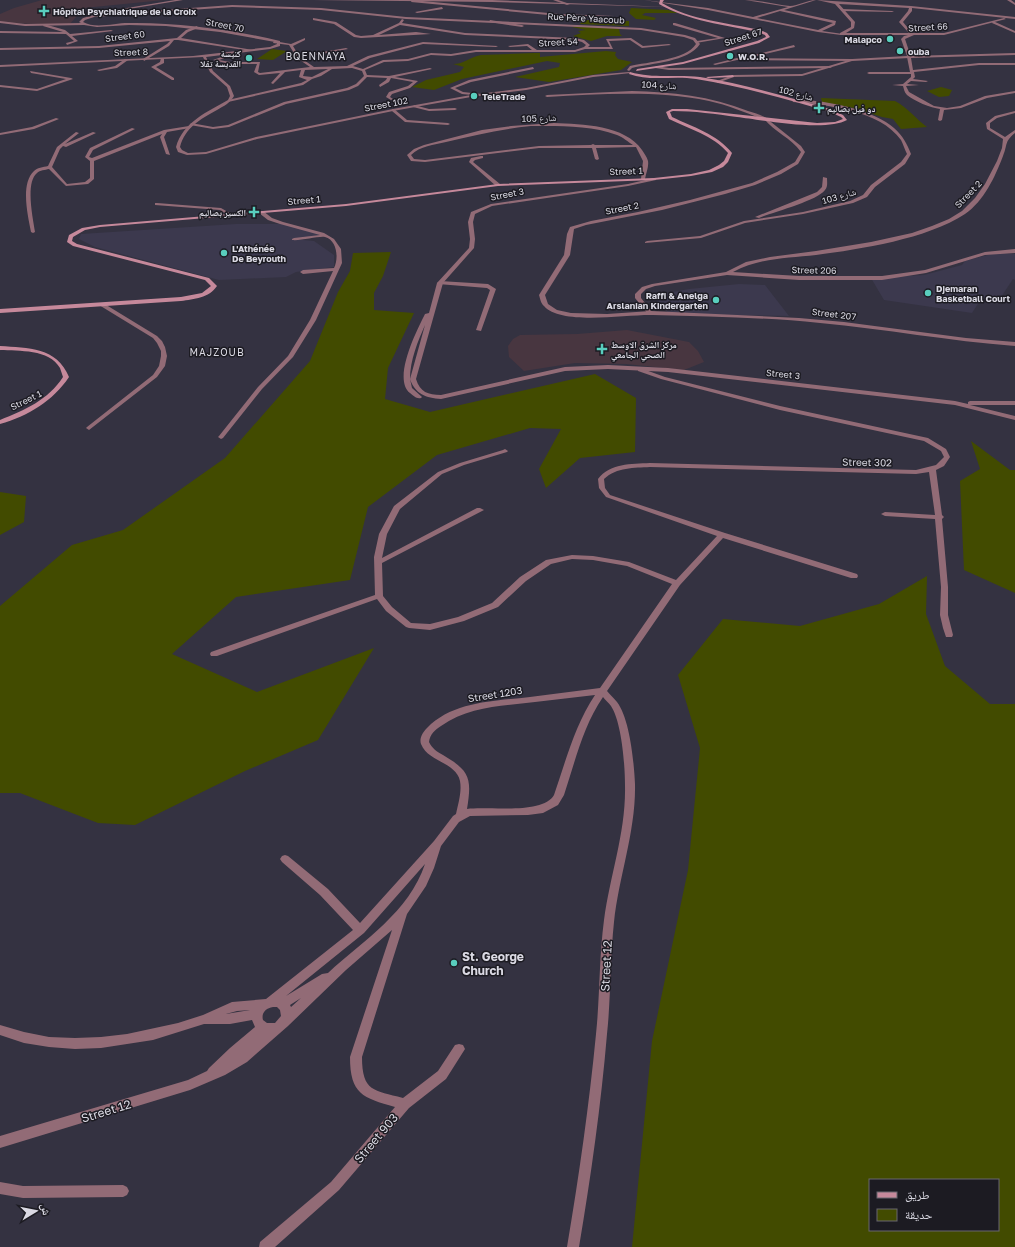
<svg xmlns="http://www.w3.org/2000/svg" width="1015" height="1247" font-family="'Golos Text','Noto Naskh Arabic',sans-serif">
<rect width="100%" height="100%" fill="#343241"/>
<path fill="#3c394e" d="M236 224H284L326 235 293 239 314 241 334 255V267L296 272 286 277 219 280 95 247 79 239 81 234Z
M995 253 1015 254V280L1013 279 997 303 981 299 972 313 884 300 871 278 924 275 962 265 965 261Z
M739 284 765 285 789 316 669 314 652 296 689 289Z"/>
<path fill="#483640" d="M42 0H164L84 8 69 25 3 23 0 22V14L14 8Z
M627 330 689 342 698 351 704 362 684 370 626 364 575 363 524 371 509 357 508 346 513 339 520 335 577 334Z"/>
<path fill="#424b00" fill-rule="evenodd" d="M631 8 668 10 678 13H645L642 15 656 18 654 20 636 19 629 13Z
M583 20 629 21V26L580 24Z
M573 26 616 28 619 29 620 34 622 36H607L591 41 573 36 581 33 578 31 586 30 572 27Z
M272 49 287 51 273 60 257 59Z
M606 51 616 52 615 55 618 59 632 62 621 70 549 82 515 77 559 67 560 63 547 61 462 79 434 90 412 87 426 80 460 72 464 67 453 64C464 64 470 57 481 55L534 53H540V57Z
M941 87 952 90 949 96 939 97 927 91Z
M821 98 895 101C907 107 916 119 927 127L901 129 893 119 882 117 854 108 822 102Z
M391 252 383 276 374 293V310L414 313 388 368 385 399 430 412 595 374 636 398 635 452 580 458 546 488 539 469 561 429 530 428 437 455 368 507 350 580 236 597 172 654 257 692 374 648 318 740 245 771 135 825 98 823 20 793H0V606L72 545 123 530 225 458 310 361 338 292 350 271 353 253Z
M971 441 1010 470H1015V593L964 570 960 481 980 469Z
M0 492 26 496 24 522 0 535Z
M927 576 926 614 945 666 990 704H1015V1247H632L652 1041 688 870 700 748 678 675 723 619 800 626 879 604ZM870 1180H998V1230H870Z"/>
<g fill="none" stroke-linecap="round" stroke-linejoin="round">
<path fill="#926b76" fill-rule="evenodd" d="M412 0 559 14 614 16H559L411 2Z
M553 0H558L570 4 567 5Z
M644 0 708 8 753 17 788 7 745 0C761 0 776 5 790 6 798 6 807 0 816 0L784 10 836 21 835 25 822 31 843 34 841 35 818 32 708 10ZM780 11 833 23 818 30 757 18Z
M442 7 443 9 417 13 415 12Z
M842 9 892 11 894 12 841 11Z
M313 18 336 22 356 35 361 36 373 35 399 23 402 19 404 20 402 23 465 33 575 38 584 40 590 45 588 47H610L606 39 631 38 643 46 669 44 671 45 642 48 630 40 609 41 613 49H585L575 52H476L451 56 431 55 408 61 384 62 365 70 367 75 389 76 430 68 432 69 395 77 418 81 410 88 392 94 390 97 393 99 391 100 386 97 389 92 408 86 413 82 391 78 389 82 380 87 379 85 386 80 387 78 367 77 358 86 349 90 286 104 229 127 213 129 190 125 191 123 213 127 228 125 284 102 347 88 356 84 364 76 362 71 352 68 332 69 321 76 312 79 303 85 228 102V100L301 83 307 80 299 77 301 70 285 72 273 84 271 83 280 73 259 75 254 72 257 64H230L213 60 238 51 239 53 219 60 230 62H260L258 72 260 73 310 67 297 58 289 45 273 43 274 41 291 44 305 38V40L293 46 299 56 346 48 348 49 301 58 314 67 347 66 368 56 423 42 498 46 496 47 423 44 370 58 353 66 363 69 383 60 408 59 431 53 451 54 476 50H532L527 46 510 47 508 46 528 44 537 50H575L584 47 586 45 582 42 575 40 465 35 400 25 379 35 416 32 431 34 361 38 354 37 334 24 313 20ZM328 69 312 77 303 76 305 70Z
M490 20 522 25 524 26 522 27 489 22Z
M993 21 1015 31V33L992 23Z
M673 23H675L725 38 696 43 697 41 718 38 673 25Z
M44 24 65 30 70 34 111 30 113 31 72 36 78 41 67 45 66 43 74 41 66 34 0 33V31L63 32 43 26Z
M197 26 198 28 188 32 181 38 253 50 251 51 178 40H174L169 46 144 61 143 59 167 44 170 41 99 48 0 50V48L99 46 177 38 186 30Z
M794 45 795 47 752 57 750 56Z
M1015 53V55L911 58 913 70 979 63H1015V65H979L914 72 915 77 913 79 928 81 926 82 911 81 907 84 919 85 906 86 909 92 934 106 947 108 960 106 985 96 1015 91V93L987 98 961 108 944 110 942 120 940 121 938 120 940 109C931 108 914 101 907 95 904 92 904 89 903 86L892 85 903 84 911 77V74H869L867 73 869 72H910L907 57 909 56Z
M741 57 743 58 852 59 854 60 852 61 737 60 715 65 713 64Z
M161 58 164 59V63L156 67 174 78V80H172L151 67 160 62Z
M125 59 128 60 117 68 99 71 97 70 115 66Z
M656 66 669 68 830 66 832 67 830 68 669 70 655 68Z
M533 67 534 69 471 82 455 88 463 92 481 94 482 96 462 94 450 88 469 80Z
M30 71 71 78 73 79 37 91 0 87V85L37 89 66 79 31 73Z
M632 91C671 92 711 96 748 111 755 113 762 115 768 119L765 120C746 113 728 105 709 101 656 90 601 94 547 97L545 96 547 95Z
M792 100C818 98 875 110 894 128 903 136 907 144 911 154L905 164 875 187 867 197 853 203 803 214 745 223 701 238 645 243V242L647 241 700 236 744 221 803 212 850 201 863 195 871 185 901 162 907 154C905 150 903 144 901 140 880 110 826 105 793 102Z
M414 105 429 109 455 108 457 109 455 110 429 111 413 107Z
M392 109H394L407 120 448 123 450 124 448 125 405 122 392 111Z
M1015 111V113L997 118 990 123V128L1005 137 1015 130V133C1004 142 1008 144 1003 156 995 177 984 201 965 214 927 239 861 249 816 255 788 258 759 258 733 272L799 276H882L925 270 985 252 1015 249V253L985 255 926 273 882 280H799L727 275 655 286 646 289 641 294V298L653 313 650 315 648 314 635 298V294L642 287 652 284 726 272 746 262 770 257 816 251 871 242 912 233 932 226 949 219 962 211 975 198 985 184 997 161 1002 148 1003 139 987 129 986 123 995 116Z
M56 118 59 119 34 129 0 135V133L32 127Z
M554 123C582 124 625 125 642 150 644 153 647 157 648 161 649 167 646 173 645 179L643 180 641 179 643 161 636 147 596 148 599 159 597 160 595 159 592 148H539L425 162 411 161 407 155 414 149 424 145 482 130 511 126ZM531 126C560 126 590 125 617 135 623 137 628 142 633 145H595L593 144 591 145 539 146 425 160 414 159 411 155C420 146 434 145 446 142 475 135 501 129 531 126Z
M189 126 190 128 167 132 164 137 170 155 166 154 160 137 162 134 94 161V179L88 184 66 186 49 169C45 170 40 170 37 173 25 183 33 218 35 232L33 233 31 232C28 216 20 184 34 171 37 168 43 167 48 166L57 147 76 132 79 133 65 144 93 132 96 133 66 147 63 146 60 149 52 167 67 184 85 182 90 178V161L85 157 90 148 132 128 135 129 93 150 89 157 92 158 164 130Z
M481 156H483V158L475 160 473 162 500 184V186H496L469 162 471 158Z
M823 177 827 178C827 182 828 187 825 190 817 201 773 212 759 218L755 217 817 192 822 187Z
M157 203 221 208 233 215 229 216 220 210 155 205V203Z
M259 211H263L272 218 283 222 324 233 334 239 341 249 342 263 316 320 293 357 262 389 223 438 221 439 218 437 219 436 258 387 288 356 310 320 333 271 303 274 300 272 303 270 334 268C339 258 337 240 325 237 318 236 301 241 292 240V239L294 238 320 235 280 224 268 220 259 213Z
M440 281 488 284 496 289 481 331 476 330 490 290 487 288 438 284 437 283Z
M99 303H103L157 336 162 341 165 347 167 356 165 366 157 377 89 430 86 428 87 427 153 375 159 366 161 356V351L157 343 153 338 99 305Z
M640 368 665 377 780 406 928 438 946 449 950 457 944 466 936 470 942 515 944 517 942 519 948 587V615L953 635 952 637H946L943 628 940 615 941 587 935 519 885 516 881 514 885 512 935 515 929 472 916 474 650 467C634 468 617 467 604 479L605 488 610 495 725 533 857 574 858 576 857 578H851L723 538 680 585 607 691C610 695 614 698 617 702 630 719 634 763 635 784 636 831 619 876 614 922 610 959 611 997 607 1034 601 1105 591 1176 579 1247H567C579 1176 589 1106 596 1034 600 996 599 958 604 920 610 875 626 832 625 786 625 766 622 723 611 706 609 703 605 700 603 697 583 726 575 762 564 795L558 805 543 813 528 815 470 816 459 822 441 846 434 868 426 886 407 914 362 1057C362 1092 374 1090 403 1098L438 1071 455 1045 459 1044 463 1045 465 1049 446 1079 409 1108 339 1190 275 1247H259L260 1242 331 1182 395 1107C363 1098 350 1094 350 1057L392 930 346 970 288 1026 247 1062 225 1075 190 1090 0 1148V1136L188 1080 207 1071 209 1068 230 1048 255 1027 252 1020 230 1024H204L153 1040 101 1048 75 1049 49 1047 24 1043 0 1035V1025L24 1032 49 1037 75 1038 101 1037 127 1034 178 1023 203 1015 232 1002 266 999 353 930 320 895 282 862 280 859 282 856 285 855 288 856 328 889 360 923 434 841 453 816 456 814C458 804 462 792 460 781 456 762 428 762 421 744 419 738 423 732 427 728 453 701 496 701 530 697 553 694 577 691 600 688L672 584 627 566 593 560 572 559 551 564 526 581 498 607 464 621 430 630 409 628 406 627 386 611 377 599 217 656H211L210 654 211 652 375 595 374 557 379 534 394 506 438 472 460 463 503 450 505 449 508 451 507 452 464 465 442 474 400 509 387 534 382 558 477 508H480L484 510 382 563 383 596 392 607 411 623 430 624 458 617 492 603 520 577 546 560 572 555 593 556 629 562 676 580 717 536 606 497 599 488 598 479C610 463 631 464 650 463L916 470 936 465 944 457 941 451 924 441 780 410 661 379 638 371V369ZM595 695C575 725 566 760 554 795 543 815 488 806 467 809 472 778 470 771 443 755 437 752 432 748 429 742 430 734 435 730 441 726 469 706 503 706 535 702 555 700 575 697 595 695ZM425 864C409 912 364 940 328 973L322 974 286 996 364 933ZM301 998 291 1007 290 1005ZM273 1007H277L280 1010 281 1016 275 1023H267L263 1020C261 1013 266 1008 273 1007ZM250 1010 226 1014 237 1011Z
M0 1182 23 1186 123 1185 127 1187 129 1191 127 1195 123 1197 23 1198 0 1194Z"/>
<path fill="#926b76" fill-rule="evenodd" d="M175 0H183L111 12 109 11Z
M313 0H492L669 7 492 2Z
M817 0 911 6 1015 17V19L912 8V11L903 22 912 33H944L1004 18 1006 19 944 35H914L905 39 911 57 909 58 852 61 802 76 734 77 717 83V81L733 75 802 74 852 59 907 56 901 39 904 36 908 35H840V33L851 27V22L835 4ZM839 4 909 8 908 11 899 22 909 33H846L854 28 855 22Z
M1007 0H1011L1015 3V5Z
M232 5 321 8 406 17 641 28 685 35 695 38 700 44C688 62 652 63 632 68L629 71 627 70 630 66C647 62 686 60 696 44L693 40 684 37 641 30 406 19 321 10 232 7 94 17 85 20 83 22C95 29 115 23 128 23 176 22 234 30 280 41V46L270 49 206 57 213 71 230 86 234 96C230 103 224 106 217 110 200 119 185 128 180 147L182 150 188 153 206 152 256 137 393 109 471 95 526 88 593 75 629 72 631 73 593 77 526 90 471 97 393 111 257 139 206 154 187 155 178 152 176 147C183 122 207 112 228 100L230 96 227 87 210 72 203 57 0 67V65L193 56 270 47 277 44V43L275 42 220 32 166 26 129 25 97 27 84 25 25 26 0 23V21L25 24 81 23 79 22 83 18 94 15Z
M766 118 801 146 805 152 798 164 781 174 755 185 725 194 662 210 586 225 574 229 570 255 545 295 548 304 557 310 571 313 607 314 651 311 799 318 844 322 966 338 1015 342V346C949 341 885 329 820 323 764 317 709 317 653 315 628 314 561 326 544 306 541 304 540 298 539 295L564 255 567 234 570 227 591 221 638 212 690 200 752 183 777 172 795 162 801 152C791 138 775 132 764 119Z
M654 178 656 179V180L628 186 492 206 475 214 473 222 475 239 474 248 443 283 416 379C420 392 428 395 441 395L565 367 608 365 668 368 955 401 968 404V402L970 401H1015V405H970L1015 416V420L955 405 668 372 608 369 565 371 441 399C426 398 415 394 410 379L412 388 422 397 421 398C416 399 414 396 410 393 392 379 417 330 425 314L429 313 437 283 469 248 470 239 468 222 471 212 491 204 628 184ZM425 325 410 379C410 360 418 341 425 325Z"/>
<path fill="#c6899b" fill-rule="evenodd" d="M660 0H664L662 3C690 20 728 23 760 30L767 33 770 37 759 43 683 64 636 71 637 69 683 62 757 41 766 37 765 35 758 32C725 25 688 21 659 4Z
M630 72C654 79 676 74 700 77 744 84 787 97 830 109L843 115 847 120C826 132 762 120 737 117 716 114 694 111 673 111L670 112 672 117C693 127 717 134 732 153L728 162 723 167 712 172 691 176 654 180 498 186 346 206 100 227 85 230 73 237 72 241 77 244 209 278 217 286C209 298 194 299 181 301L0 313V309L181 297 202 293 211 286 205 280 73 246 67 242 69 235 82 228 100 225 346 204 498 184 654 178 691 174 709 170 719 165 724 161 728 153C713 135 689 129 669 119L666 112 672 109H687L817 123 835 122 843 119 841 117 828 111C784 99 741 86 696 79 673 75 651 82 629 74Z
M733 75 734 77 708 78 706 77Z
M0 346C28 348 57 347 69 377 53 401 28 416 0 424V420C25 410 48 400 63 377 62 374 61 371 60 368 49 349 19 351 0 350Z"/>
</g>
<g fill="#59cebe" stroke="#1c1b22" stroke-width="1.5">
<path d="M42 5h4v4h4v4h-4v4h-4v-4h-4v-4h4z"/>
<circle cx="890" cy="39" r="4"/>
<circle cx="900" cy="51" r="4"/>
<circle cx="730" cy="56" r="4"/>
<circle cx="249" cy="58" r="4"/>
<circle cx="474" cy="96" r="4"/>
<path d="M817 102h4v4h4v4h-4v4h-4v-4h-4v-4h4z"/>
<path d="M252 206h4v4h4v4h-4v4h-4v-4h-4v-4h4z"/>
<circle cx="224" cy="253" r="4"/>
<circle cx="928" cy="293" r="4"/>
<circle cx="716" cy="300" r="4"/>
<path d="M600 343h4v4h4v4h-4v4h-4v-4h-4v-4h4z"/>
<circle cx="454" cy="963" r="4"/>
</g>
<g text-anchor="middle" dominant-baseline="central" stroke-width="3" stroke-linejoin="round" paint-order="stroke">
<g font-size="9" font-weight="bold" fill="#dad9e3" stroke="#1c1b22" text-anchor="start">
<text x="53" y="11">Hôpital Psychiatrique de la Croix</text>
<text x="882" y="39" text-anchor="end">Malapco</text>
<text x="908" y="51">ouba</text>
<text x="241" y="53" text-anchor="end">كنيسة<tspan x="241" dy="10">القديسة تقلا</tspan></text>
<text x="738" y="56">W.O.R.</text>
<text x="482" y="96">TeleTrade</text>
<text x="827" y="108">دو فيل بصاليم</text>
<text x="246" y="212" text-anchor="end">الكسير بصاليم</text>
<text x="232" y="248">L'Athénée<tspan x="232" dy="10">De Beyrouth</tspan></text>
<text x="936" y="288">Djemaran<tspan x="936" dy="10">Basketball Court</tspan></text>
<text x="708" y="295" text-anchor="end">Raffi &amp; Anelga<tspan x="708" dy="10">Arslanian Kindergarten</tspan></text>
<text x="611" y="344">مركز الشرق الاوسط<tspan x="611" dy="10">الصحي الجامعي</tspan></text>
</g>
<g font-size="9" fill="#dad9e3" stroke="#1c1b22">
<text transform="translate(586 18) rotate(3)">Rue Père Yaacoub</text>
<text transform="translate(225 25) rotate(11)">Street 70</text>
<text transform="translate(928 27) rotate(-3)">Street 66</text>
<text transform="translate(125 36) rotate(-7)">Street 60</text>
<text transform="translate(743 37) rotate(-18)">Street 67</text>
<text transform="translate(558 42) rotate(-3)">Street 54</text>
<text transform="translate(131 52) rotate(-2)">Street 8</text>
<text transform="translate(659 85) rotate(3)">شارع 104</text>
<text transform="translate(796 93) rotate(14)">شارع 102</text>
<text transform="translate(386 104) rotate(-11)">Street 102</text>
<text transform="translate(539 118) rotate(-2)">شارع 105</text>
<text transform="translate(626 171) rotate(-2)">Street 1</text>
<text transform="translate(507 194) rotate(-11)">Street 3</text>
<text transform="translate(968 194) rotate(-46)">Street 2</text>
<text transform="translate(839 196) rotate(-16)">شارع 103</text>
<text transform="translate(304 200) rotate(-5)">Street 1</text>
<text transform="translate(622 208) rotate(-11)">Street 2</text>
<text transform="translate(814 270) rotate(1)">Street 206</text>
<text transform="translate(834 314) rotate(7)">Street 207</text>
<text transform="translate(783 374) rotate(6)">Street 3</text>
<text transform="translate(26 400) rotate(-26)">Street 1</text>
</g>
<g font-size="10" letter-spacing="1" fill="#dad9e3" stroke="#1c1b22">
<text x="316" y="56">BQENNAYA</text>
<text x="217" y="352">MAJZOUB</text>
</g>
<g font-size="10" fill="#dad9e3" stroke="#1c1b22">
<text transform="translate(867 462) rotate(1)">Street 302</text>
<text transform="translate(495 694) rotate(-9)">Street 1203</text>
</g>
<g font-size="12" font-weight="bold" fill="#dad9e3" stroke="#1c1b22" text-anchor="start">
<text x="462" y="956">St. George<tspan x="462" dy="14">Church</tspan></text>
</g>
<g font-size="12" fill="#dad9e3" stroke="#1c1b22">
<text transform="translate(606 966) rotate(-87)">Street 12</text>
<text transform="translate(106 1111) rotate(-17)">Street 12</text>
<text transform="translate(376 1138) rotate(-50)">Street 903</text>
</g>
</g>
<rect x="869" y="1179" width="130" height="52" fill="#1c1b22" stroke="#68676f"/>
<rect x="877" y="1192" width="20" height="6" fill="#c6899b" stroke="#68676f"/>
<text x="905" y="1199" font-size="12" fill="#dad9e3">طريق</text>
<rect x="877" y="1209" width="20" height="12" fill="#424b00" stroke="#68676f"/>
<text x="905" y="1219" font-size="12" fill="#dad9e3">حديقة</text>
<g transform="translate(36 1211) rotate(80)" stroke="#1c1b22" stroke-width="3" paint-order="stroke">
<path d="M0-3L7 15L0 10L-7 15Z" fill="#dad9e3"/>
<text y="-6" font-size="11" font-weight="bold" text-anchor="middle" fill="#dad9e3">ش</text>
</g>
</svg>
